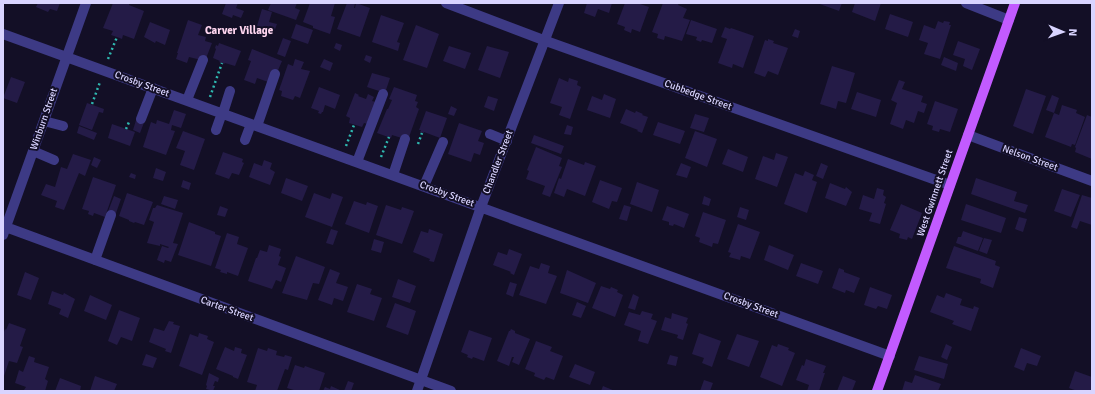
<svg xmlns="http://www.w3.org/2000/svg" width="1095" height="394" font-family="Signika,sans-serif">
<rect width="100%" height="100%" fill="#130f26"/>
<path fill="#241b47" d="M38 3H60L57 11 50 9 48 12 36 7Z
M113 3H129V5L144 11 134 39 123 35 122 39 117 37 111 35 113 31 103 28Z
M226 3H238L236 8 244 11 241 18 233 15 232 18 222 14Z
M271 3H297L295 8 300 10 296 20 268 10Z
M310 3H335L331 16 335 17 330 34 313 28V26L303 22Z
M347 3H355L354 8H355L356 3 370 8 360 37 337 29Z
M587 3H612L609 13 598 9 595 17 584 13Z
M625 3H637L649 7 640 32 632 29 631 33 624 30 625 27 617 24Z
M663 3H679L678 5 687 9 683 18 690 20 682 41 665 36 664 40 657 38 658 34 652 32Z
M817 3H842L839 11Z
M855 3H881L875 21 852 12Z
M262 9 272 12 269 22 277 24 274 32 257 26Z
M890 14 913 22 908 37 885 29Z
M381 15 404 23 397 42 400 43 398 51 372 42Z
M188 20 202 25 198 35 206 37 205 41 212 43 205 61 189 57 187 63 176 59 178 53H177Z
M691 20 717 29 712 43 702 40 701 42 696 40 697 37 686 34Z
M938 21 943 23 944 21 950 22 949 25H951L940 59 924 54 928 43 919 40 924 25 935 29Z
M150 22 170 30 165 45 156 41 155 43 144 37Z
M296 24 313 30 308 44 291 38Z
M416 25 439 34 427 68 403 60Z
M725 27 730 29 731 28 754 36 743 68 733 64 732 68 718 63 727 39 721 37Z
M795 29 800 31 798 38 792 36Z
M283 38 291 41 285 57 277 54Z
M768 39 774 41 773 43 788 48 778 75 768 71 765 77 754 73 765 40 768 41Z
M958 41 980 49 972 70 963 66 965 59 953 55Z
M219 43 241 51 235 66 225 63 224 64 222 63 219 62 220 61 213 58 216 49 215 48 216 45 218 46Z
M336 43 342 45 340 51 334 48Z
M449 46 471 53 465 69 443 61Z
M487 46 509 52 500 78 478 70Z
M252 49 282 61 276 75 268 82 257 78 255 84 244 80 251 61 248 60Z
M366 55 372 57 370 63 364 60Z
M944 57 958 63 956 71 941 65Z
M295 59 304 62 301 69 310 71 300 98 295 96 293 100 281 96 282 91 279 90 288 64 293 66Z
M324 59 333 63 330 71 320 67Z
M832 66 855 73 846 103 838 101 836 109 820 104Z
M372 73 390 78 385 93 367 87Z
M11 77 25 82 17 103 3 98Z
M559 78 568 82 569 78 578 81 577 85 581 87 570 119 559 115 562 107 550 103Z
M899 80 905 82 902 89 923 96 921 102 927 104 924 113 918 111 914 123 906 120 903 129 890 124 897 103 891 100Z
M319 87 340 95 335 109 325 105 323 112H322L321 114 318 113 319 111 311 108Z
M394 87 417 95 415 101 418 102 416 107 419 109 408 140 392 135 391 138 377 133 387 109H388L392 100 389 99Z
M1026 89 1046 96 1033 134 1013 126Z
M857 92 881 100 876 117 851 109Z
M355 93 359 95 358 96 366 99 368 94 374 97 372 101 376 102 368 124 364 123 362 127 349 123 350 118 346 116Z
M604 94 616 99 610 118 587 110 592 96 602 100Z
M1052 95 1059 98 1054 113 1046 110Z
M488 96 498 99 494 111 484 107Z
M935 101 958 109 950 132 940 129 939 132 932 130 933 126 927 124Z
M87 103 104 109 103 113 99 112 92 130 79 125Z
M1062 105 1077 110 1076 113 1085 117 1075 145 1072 144 1071 147 1045 137 1054 113 1059 115Z
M451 106 457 109 454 116 448 114Z
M626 109 635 113 636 111 643 114 642 115 648 117 642 133 637 131 638 130 620 123Z
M174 110 186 114 181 128 172 125 171 130 175 131 166 155 143 147 151 122 156 124 157 120 169 124Z
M426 111 447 118 440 138 424 132V133L420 132 421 130H419Z
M695 114 709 118 704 132 690 128Z
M1087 115 1092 117V159L1075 152 1076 148 1075 147Z
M137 117 145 120 140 133 133 130Z
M658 122 685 131 680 144 653 135Z
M459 123 482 131 478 141 484 143 480 155 474 153 471 162 448 154Z
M112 124 135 132 130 146 108 138Z
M567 125 573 127 571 135 564 134Z
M79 126 97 133 94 140 77 133Z
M183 131 205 139 194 170 180 165 185 151 176 148Z
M695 131 717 139 707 167 685 158Z
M534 135 564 146 561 154 531 143Z
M536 147 562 158 559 166 562 167 550 197 542 194 545 186 526 179 529 171 527 170Z
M728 149 748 157 743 172 722 164Z
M223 152 243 159 242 162 244 163 239 175 232 173 229 179 215 174Z
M776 153 788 157 777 187 755 179 763 156 774 160Z
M73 154 91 160 85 176 79 173 64 210 55 207 57 201 41 195 46 184 55 187 61 167 67 169Z
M94 157 101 160 97 168 91 165Z
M568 159 584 165 585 162 596 166 585 196 567 189 564 197 554 193 559 178 561 179Z
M264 160 272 163 270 169 275 172 270 185 249 177 254 163 262 166Z
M681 163 691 167 687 178 676 175Z
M821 163 828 166 823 179 816 176Z
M156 168 166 172 163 181 153 178Z
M805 171 814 175 812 180 817 182 807 213 784 204 795 173 803 176Z
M131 173 136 175 135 179 129 177Z
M93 177 116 185 105 217 94 213 93 216 88 214 89 211 82 209Z
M286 178 308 186 302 201 281 193Z
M976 178 1017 192 1014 201 1028 205 1025 213 971 194Z
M183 180 191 183 189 190 181 187Z
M600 180 622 188 617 202 612 201 609 209 592 202Z
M637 182 659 190 652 212 630 204Z
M830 183 845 189 846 187 852 192 846 206 825 198Z
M877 188 884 190 883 195 886 197 884 203 886 204 880 224 869 221 872 213 859 209 863 195 874 199Z
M1062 189 1080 195 1071 217 1054 211Z
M127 193 153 202 144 225 135 222 134 223 129 221V220L119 216Z
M314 193 330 199 332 193 343 197 332 227 305 217Z
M1082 195 1092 198V225L1080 221 1077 229 1071 227Z
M114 196 121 199 115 216 107 214Z
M164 196 178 200 175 209 161 204Z
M704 196 711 199 709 206 702 204Z
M354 201 366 205 367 202 378 206 369 233 345 224Z
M901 204 922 213 912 239 908 237 907 240 899 238 900 234 890 230Z
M966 204 1006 218 1001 233 961 220Z
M157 205 183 213 173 243 178 244 171 262 165 260 164 263 157 260 162 246 168 248 169 247 160 244V246L147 243 154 222 149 220 153 208H155Z
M386 205 401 210 402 207 414 211 402 244 376 235Z
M624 205 631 207 627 221 619 219Z
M220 206 228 209 225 217 217 215Z
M667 206 689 214 684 228 674 224 673 226 669 225V222L662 220Z
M740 207 749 210 746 220 737 217Z
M703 212 726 220 718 244 713 243 712 247 699 242 700 238 695 236Z
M1019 217 1027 219 1023 232 1015 229Z
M189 222 215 232V234L221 236 211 266 178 255Z
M738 224 760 232 750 259 741 256 740 260 729 257 731 253 728 252Z
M331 229 338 231 333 245 326 243Z
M429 229 443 234 434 262 429 261 430 259 413 252 421 231 428 233Z
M963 231 983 238 978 251 956 243 958 237H961Z
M227 233 239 237 237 244 248 248 238 276 227 272V274L220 272 221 270 215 268Z
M984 238 992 240 987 254 979 251Z
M374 239 384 242 381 253 371 250Z
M269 245 281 249 279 256 281 257 278 265 286 268 281 282 276 280 272 289 248 281 256 258H257L260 250 267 252Z
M769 245 794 255 788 270 764 260Z
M954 246 996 261 995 265 1000 267 993 288 980 283 981 279 946 268Z
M509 249 522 254 514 275 510 273 511 272 493 265 498 252 507 255Z
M296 256 325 267 319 284 313 283 307 300 282 293Z
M541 263 550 266 548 273 557 276 546 304 519 295 530 266 539 269Z
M801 263 823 271 818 284 796 276Z
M839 268 844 270V272L860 278 854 293 846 290 845 293 832 288Z
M330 269 340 273 336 283 348 287 343 301 334 298 332 305 318 300Z
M567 270 596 283 588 303 560 293Z
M25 272 39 278 31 300 17 295Z
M398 279 416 286 410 303 392 297Z
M510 282 517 284 513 297 506 294Z
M357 284 372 289 370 294 382 298 374 321 347 312Z
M601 286 610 289 611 287 618 290 617 292 623 295 615 317 592 308Z
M870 287 892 295 887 309 878 306 876 309 864 305Z
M52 291 63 295 64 293 75 299 68 318 59 314 61 309 48 304Z
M946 293 962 299 960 305 973 309 974 306 979 308 971 331 952 324 954 321 930 312 937 295 944 298Z
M633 294 639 297 635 310 628 308Z
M90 295 112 305 106 320 84 311Z
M577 302 586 306 581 318 572 315Z
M395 303 416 311 408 335 386 327Z
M119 310 140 318 132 341 121 337 117 345 108 341Z
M642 311 653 314 651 319 657 321 648 344 638 341 641 331 624 325 629 312 640 315Z
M672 313 688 318 686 323 688 324 683 340 677 338 678 335 661 330 665 317 671 319Z
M169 321 174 322 173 324 180 326 171 353 165 351 166 349 149 342 154 328 164 331Z
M9 323 26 329 20 346 23 347 17 363 9 361 3 379V334L5 329 6 330Z
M511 329 515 331V333L530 339 519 365 512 362 514 357H512L509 366 497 361 509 331H510Z
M469 330 492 338 484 361 473 357 472 359 467 357 468 355 461 352Z
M199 333 208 336 207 339 214 342 202 375 179 366 190 334 198 337Z
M699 333 721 341 712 367 702 363 704 358 692 354Z
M737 334 759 341 749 367 727 359Z
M536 341 552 347 550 351 563 356 554 380 546 377 544 380 534 376 535 373 525 369Z
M778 344 789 348 788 350 795 353 782 386 760 377 772 345 777 347Z
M946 344 952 347 947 360 941 357Z
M225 347 234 351 235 347 242 349 241 353 247 355 238 379 233 377V376L216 369Z
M258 348 267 351 268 348 277 351 276 355 284 357 285 355 292 357 288 370 285 369 277 391H255L257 385 247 382Z
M1021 348 1041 356 1037 366 1027 363 1024 371 1014 367Z
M146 354 157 358 153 368 142 365Z
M670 355 678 357 676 366 667 364Z
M29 356 35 358 34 362 49 367 45 379 48 381 45 391 34 390 33 391H26L24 390 26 387 15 383 19 370 23 372Z
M919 356 948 364 944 379 914 370Z
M806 359 826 366 823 373H825L819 391H807L809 385 796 380 802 365 804 366Z
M575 364 595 372 590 385 569 377Z
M295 365 304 368 305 366 325 373 319 391H297L287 388Z
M1075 371 1092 377V391H1077L1069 388Z
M209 373 219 378 218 382 215 381 213 386H215L213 391 206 389 207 386 206 385Z
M915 375 941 384 938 391H902L905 381 912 383Z
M95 376 117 384 114 391H90Z
M843 376 856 381 852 391H837Z
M60 378 81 386 80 391H55Z
M704 380 713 383 710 391H700Z
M348 381 354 383 351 391H344Z
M331 386 342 391H323L325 387 330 389Z
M603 386 615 391H601Z"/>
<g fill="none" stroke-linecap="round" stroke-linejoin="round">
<path stroke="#2fb8b0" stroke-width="2.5" stroke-dasharray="2 3" stroke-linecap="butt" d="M108 59 117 37
M210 97 222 63
M92 104 100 82
M126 129 129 122
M418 144 422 133
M346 146 354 125
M381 157 389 137"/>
<path stroke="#3d3a85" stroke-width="10" d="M446 3 546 41 950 185
M966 3 1009 20
M3 34 890 356
M187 100 203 60
M223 113 230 91
M141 119 153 88
M44 121 63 126
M257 126 275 74
M216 130 222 113
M490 134 507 141
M968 135 1092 181
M245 140 251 124
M33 151 54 160
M357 162 383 94
M393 175 405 139
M424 186 443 142
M3 226 451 391
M3 235 86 3
M95 260 111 215
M417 391 481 207 559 3"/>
<path stroke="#c25bff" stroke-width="10" d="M877 391 1015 3"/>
</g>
<g text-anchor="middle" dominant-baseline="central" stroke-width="4" stroke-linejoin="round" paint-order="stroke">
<g font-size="10" fill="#d9d4ff" stroke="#130f26">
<text transform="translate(142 84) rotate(20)">Crosby Street</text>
<text transform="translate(698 95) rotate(20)">Cubbedge Street</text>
<text transform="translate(44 119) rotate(-71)">Winburn Street</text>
<text transform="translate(1030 158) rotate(20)">Nelson Street</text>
<text transform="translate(498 162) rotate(-69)">Chandler Street</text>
<text transform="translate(935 193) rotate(-71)">West Gwinnett Street</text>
<text transform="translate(447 194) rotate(20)">Crosby Street</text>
<text transform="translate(751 305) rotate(20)">Crosby Street</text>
<text transform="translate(227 309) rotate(20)">Carter Street</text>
</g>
<g font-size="11" font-weight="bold" fill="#ffd6f0" stroke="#130f26">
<text x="239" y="30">Carver Village</text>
</g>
</g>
<rect width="1095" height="394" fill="none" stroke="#d9d4ff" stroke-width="8"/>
<g transform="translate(1063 32) rotate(92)" stroke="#130f26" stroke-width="3" paint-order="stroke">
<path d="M0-3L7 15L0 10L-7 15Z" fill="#d9d4ff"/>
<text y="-6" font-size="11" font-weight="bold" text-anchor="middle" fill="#d9d4ff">N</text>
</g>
</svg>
